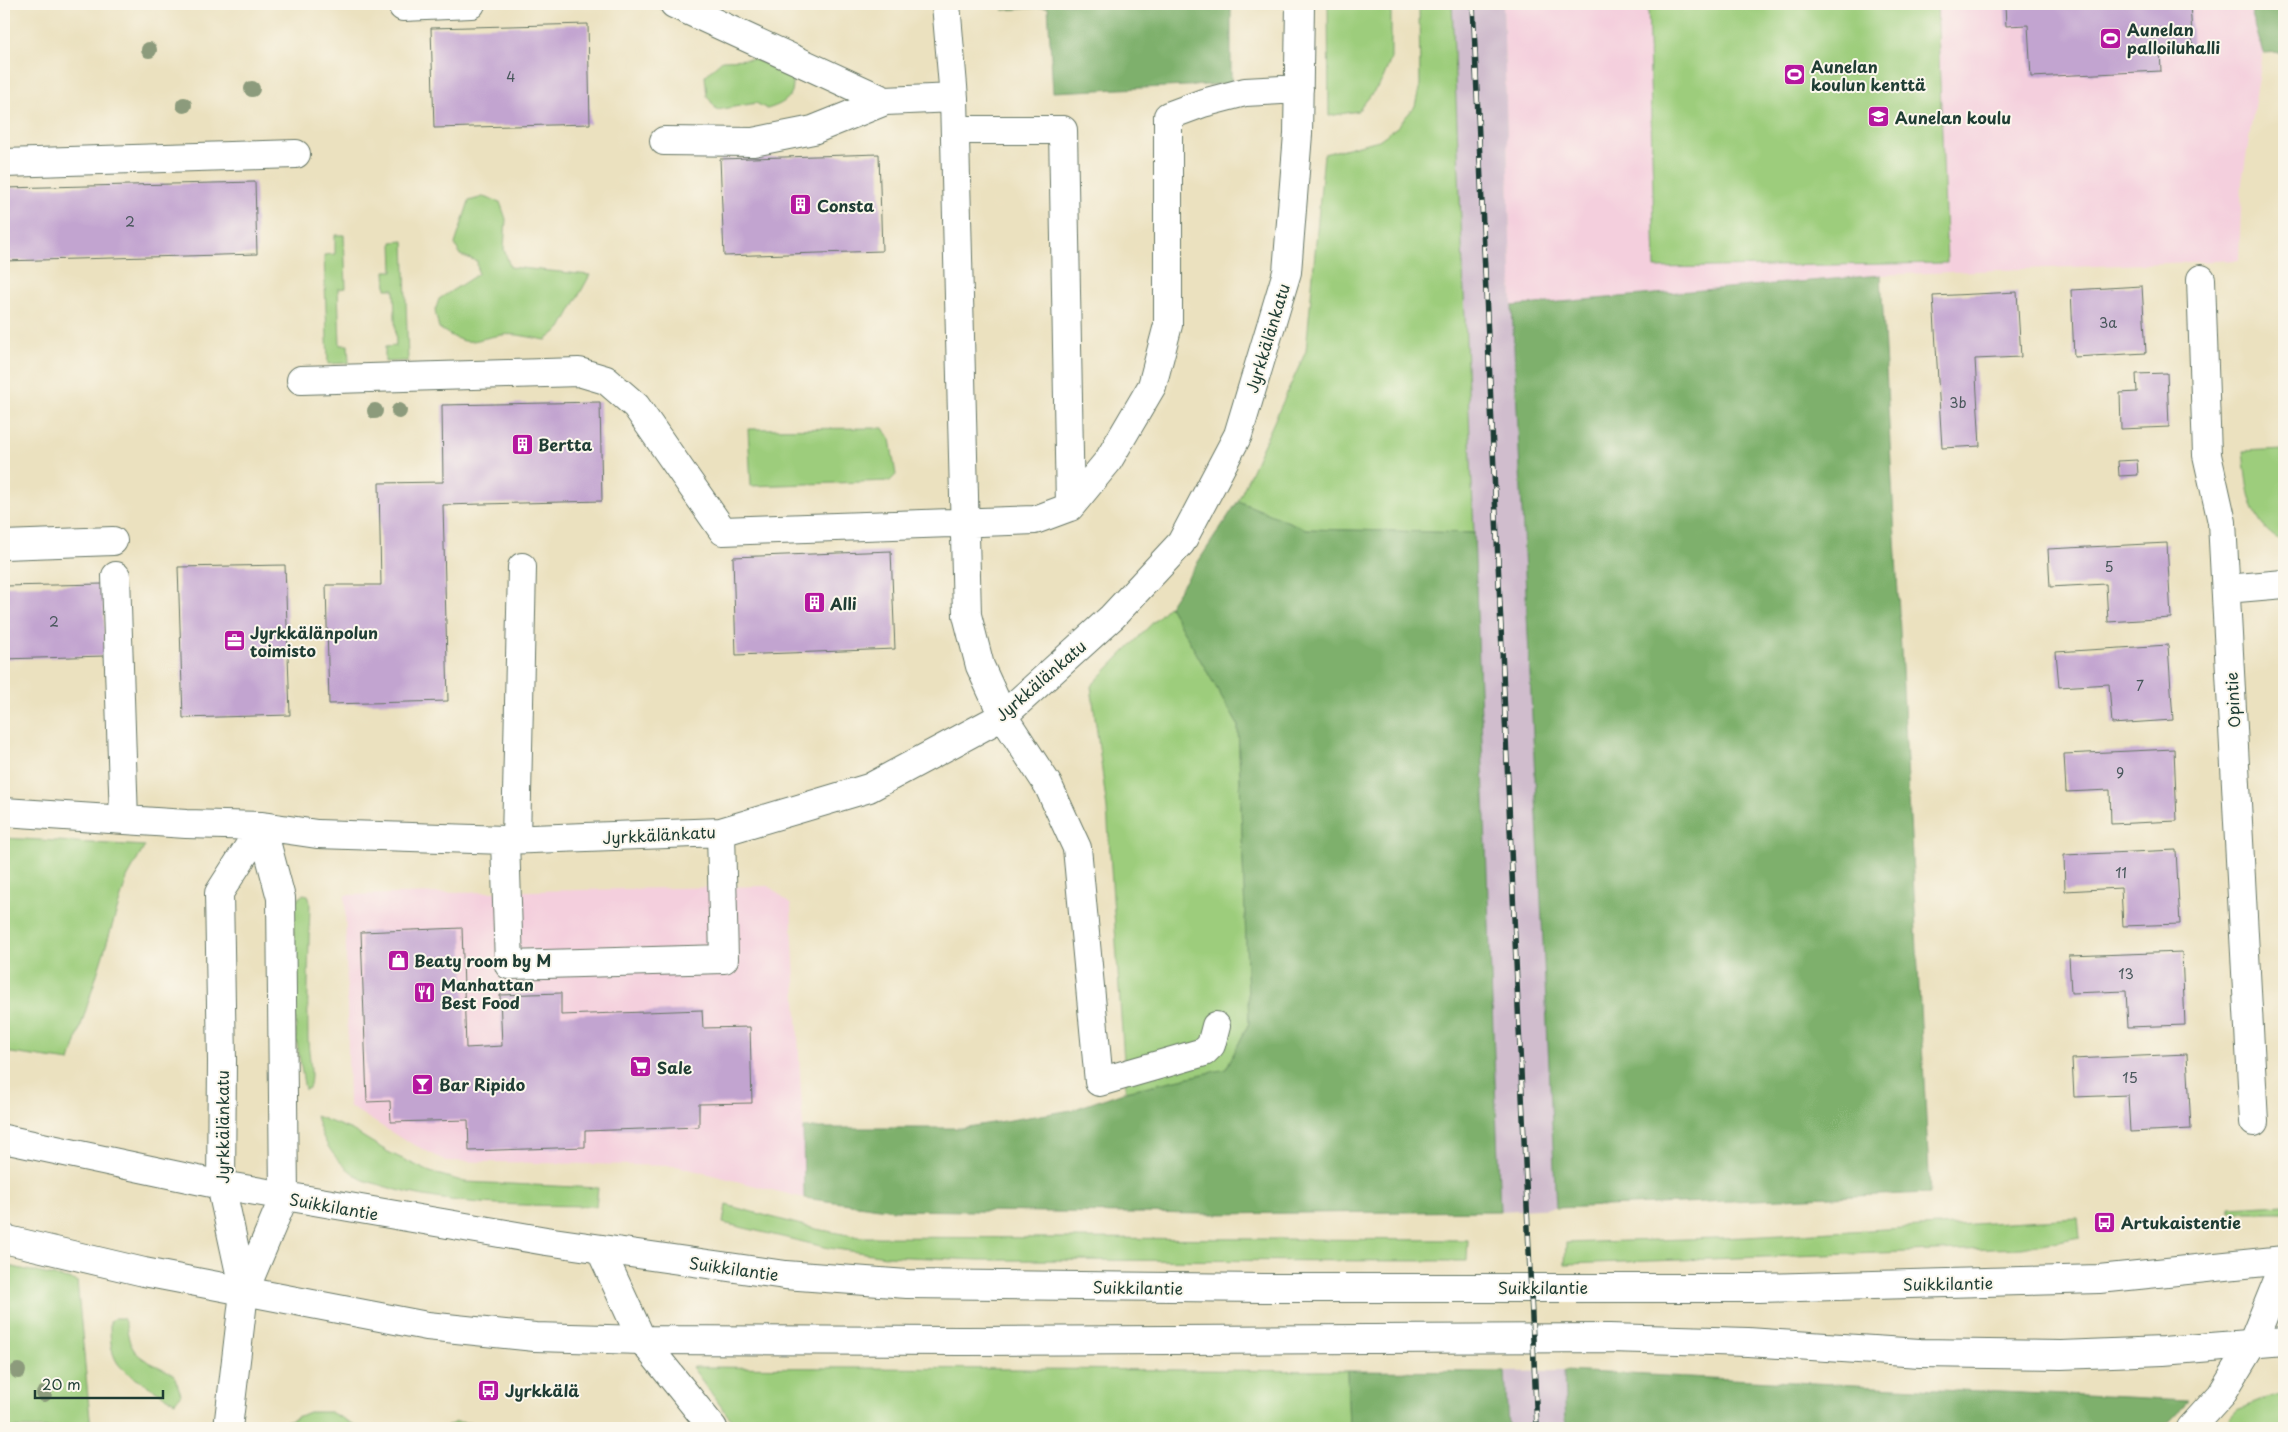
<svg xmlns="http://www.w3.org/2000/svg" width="2288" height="1432" font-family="'Playpen Sans',sans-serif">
<rect width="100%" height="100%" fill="#fbf7ec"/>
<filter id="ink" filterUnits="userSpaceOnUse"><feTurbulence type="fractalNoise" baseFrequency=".02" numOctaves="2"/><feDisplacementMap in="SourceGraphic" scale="10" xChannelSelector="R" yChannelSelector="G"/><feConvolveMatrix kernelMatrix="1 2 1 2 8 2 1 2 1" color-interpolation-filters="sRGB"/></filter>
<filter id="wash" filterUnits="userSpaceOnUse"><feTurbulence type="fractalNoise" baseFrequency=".0096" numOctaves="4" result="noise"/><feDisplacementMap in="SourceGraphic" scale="20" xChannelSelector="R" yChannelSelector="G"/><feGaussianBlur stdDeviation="1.12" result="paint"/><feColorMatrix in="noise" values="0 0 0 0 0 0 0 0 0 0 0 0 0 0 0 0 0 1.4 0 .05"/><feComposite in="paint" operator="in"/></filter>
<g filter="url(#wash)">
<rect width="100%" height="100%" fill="#ebe1bf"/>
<path fill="#f4cfdd" d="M1503 4H2249L2263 53 2242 182 2239 260 1881 275 1512 306Z
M769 886 791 905 803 1128 804 1198 676 1166 446 1161 399 1137 349 1106 345 895Z"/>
<path fill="#d0bdcd" d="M1452 4H1503L1512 306 1556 1208 1500 1211Z
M1564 1371 1566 1428H1508L1505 1372Z"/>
<path fill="#9dcd7c" stroke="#5e8558" d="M1328 4H1391V59L1382 81 1358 111 1329 116Z
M1419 4H1452L1474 533 1306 529 1238 501 1306 351 1324 154 1379 140 1397 127 1415 106 1420 85Z
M1648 4H1937L1947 263 1655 268Z
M754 59 791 76C798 96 784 104 767 109L756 103 717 110 707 96 705 76 722 60Z
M483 197 500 202 506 219 504 249 510 267 590 275 561 328 546 340C532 338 516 333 502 335 470 339 471 350 439 328L435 311 439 299 478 274 477 261 460 255 455 244 469 201Z
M335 235H344L346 288 338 289 340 345H348L349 363 328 364 324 255 335 254Z
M404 241 408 361 385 362V347L396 346 394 289H386L385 271H393L392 242Z
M883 428 890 439 896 475 890 481 751 486 748 429Z
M2284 449V542C2248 526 2247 485 2243 451Z
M1169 606 1238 725 1249 1023 1226 1069 1126 1091 1107 809 1091 686Z
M4 838 145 846 127 878 70 1061 4 1052Z
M303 894 308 895 310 902C309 947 307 992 308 1038 308 1053 314 1074 309 1088L305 1090 296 1038 293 905Z
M316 1116 352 1130 388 1152 430 1172 465 1182 598 1188 596 1206C526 1205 451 1207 383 1186 376 1183 365 1182 358 1177 334 1160 323 1143 316 1116Z
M2284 1204V1212H2230L2229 1207Z
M726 1205 816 1229 860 1237 1468 1240 1467 1261 979 1260 886 1256 829 1248 723 1223Z
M2078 1218 2080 1237 2021 1248 1565 1264 1566 1243 1746 1237Z
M4 1265 77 1281 91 1428H4Z
M114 1318H123C128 1327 127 1336 131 1345 139 1362 160 1365 174 1375L181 1394 175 1402 169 1399C156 1389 124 1375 117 1362 110 1351 110 1335 110 1322Z
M692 1367 1347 1371 1349 1428H737Z
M2284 1395V1428H2221L2237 1410 2266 1398Z
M309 1412H330L361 1428H270Z
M456 1422 555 1428H446L447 1426Z"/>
<path fill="#7eb06c" stroke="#4e7650" d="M1003 4H1231V84L1053 92 1048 7 1003 10Z
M2249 4H2284V52L2263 53Z
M1881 275 1930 1193 1556 1208 1512 306Z
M1238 501 1306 529 1474 533 1500 1211 1208 1214 895 1210 804 1198 803 1128H961L1072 1110 1126 1091 1226 1069 1249 1023 1238 725 1169 606Z
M1347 1371 1505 1372 1508 1428H1349Z
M1564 1371 2188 1401 2162 1428H1566Z"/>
<g id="blocks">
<path fill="#c2a4d0" d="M2005 4H2190L2193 49 2160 51 2161 71 2031 77 2028 25 2006 26Z
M588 24 590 124 434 128 431 28Z
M879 154 882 251 724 256 720 159Z
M255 182 257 254 4 261V188Z
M2142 286 2146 353 2074 357 2071 290Z
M2017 292 2021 357 1975 359 1980 446 1942 448 1933 296Z
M2167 373 2169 427 2121 429 2120 393 2137 392 2136 374Z
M600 402 602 501 443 505 448 701 329 704 326 585H381L379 483 443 482 442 405Z
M2137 460 2138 475 2119 476 2118 461Z
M2167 543 2171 618 2108 622 2106 584 2050 587 2048 549Z
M891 551 895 649 736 655 733 557Z
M285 565 290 715 183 718 178 567Z
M103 584 105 656 4 659V586Z
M2168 645 2173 720 2112 724 2109 684 2059 687 2056 652Z
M2174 749 2177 821 2111 824 2110 790 2066 792 2064 754Z
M2176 850 2180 924 2123 926 2121 888 2065 891 2064 855Z
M462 928 466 1048 502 1046 500 995 561 993V1015L702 1010 703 1028 750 1027 752 1103 699 1104V1127L585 1131V1147L469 1151 468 1120 391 1122 390 1101 367 1102 361 932Z
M2182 952 2185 1025 2128 1027 2126 991 2071 993 2069 956Z
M2187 1054 2191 1129 2130 1132 2128 1095 2074 1097 2072 1059Z"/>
</g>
</g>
<g filter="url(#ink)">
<use href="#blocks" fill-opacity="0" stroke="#667665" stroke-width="1"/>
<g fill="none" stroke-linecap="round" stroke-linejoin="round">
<defs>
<path id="minor" d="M674 4 885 101 954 98
M946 4 954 98 967 615 980 666 1003 716 1048 785 1077 848 1099 1082 1204 1052 1211 1045 1216 1026
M403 7 471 4
M664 141 753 142 813 130 885 101
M4 163 296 154
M2201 279 2207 455 2222 522 2254 1122
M301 380 579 372 606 380 636 406 723 531 1035 520 1070 507 1063 130H955
M1070 507 1108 461 1152 386 1168 325V116L1203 103 1245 92 1299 89
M4 545 113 541
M116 576 124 820
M2226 589 2284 584
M4 812 186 824 262 826 317 834 505 840 721 832 869 788 1003 716 1112 617 1181 543 1238 435 1287 272 1298 134 1300 4
M505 840 509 965 724 959 721 832
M516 840 522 567
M600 1249 642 1340 713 1428
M244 1292 221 1185 222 1061 219 893 262 826
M228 1428 244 1292 284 1197 281 898 262 826
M2191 1428 2221 1395 2252 1344 2284 1265"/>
<path id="major" d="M4 1139 221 1185 546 1241 785 1275 907 1284 1264 1288H1759L2099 1279 2284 1260
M4 1239 144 1272 427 1326 535 1337 642 1340 964 1341 1609 1338 1748 1342 1920 1353 2061 1355 2163 1351 2284 1341"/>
</defs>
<use href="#minor" stroke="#667665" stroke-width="30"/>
<use href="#major" stroke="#667665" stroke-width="30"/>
<use href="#minor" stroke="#fff" stroke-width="28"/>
<use href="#major" stroke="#fff" stroke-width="28"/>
<defs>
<path id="rail" d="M1473 4 1537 1428"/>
</defs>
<use href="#rail" stroke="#1f3d34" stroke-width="5.5"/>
<use href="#rail" stroke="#fbf7ec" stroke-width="4" stroke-dasharray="11" stroke-linecap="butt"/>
</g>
<g fill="#8c9b7c">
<circle cx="149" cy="50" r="8"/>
<circle cx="252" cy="89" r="8"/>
<circle cx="184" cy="105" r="8"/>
<circle cx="375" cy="411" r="8"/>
<circle cx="399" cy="411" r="8"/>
<circle cx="18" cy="1371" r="8"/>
<circle cx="44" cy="1394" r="8"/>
</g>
</g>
<defs>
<symbol id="stadium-square" viewBox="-11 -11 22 22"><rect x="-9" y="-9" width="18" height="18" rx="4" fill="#b5179e" stroke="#fbf7ec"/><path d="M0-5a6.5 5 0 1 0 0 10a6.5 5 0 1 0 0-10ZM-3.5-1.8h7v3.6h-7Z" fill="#fff"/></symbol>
<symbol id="school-square" viewBox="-11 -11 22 22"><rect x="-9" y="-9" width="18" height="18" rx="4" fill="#b5179e" stroke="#fbf7ec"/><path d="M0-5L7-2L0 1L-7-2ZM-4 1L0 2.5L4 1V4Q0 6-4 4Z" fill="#fff"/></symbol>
<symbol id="building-square" viewBox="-11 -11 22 22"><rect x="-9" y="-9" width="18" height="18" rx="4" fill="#b5179e" stroke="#fbf7ec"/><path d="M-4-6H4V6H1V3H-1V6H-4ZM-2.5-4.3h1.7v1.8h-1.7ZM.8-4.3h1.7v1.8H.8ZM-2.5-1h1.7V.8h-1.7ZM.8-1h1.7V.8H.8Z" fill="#fff"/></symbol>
<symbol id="office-square" viewBox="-11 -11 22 22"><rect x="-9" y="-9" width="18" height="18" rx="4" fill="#b5179e" stroke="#fbf7ec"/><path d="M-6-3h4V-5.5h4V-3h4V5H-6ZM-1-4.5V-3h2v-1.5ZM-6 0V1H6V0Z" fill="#fff"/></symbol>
<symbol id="shop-square" viewBox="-11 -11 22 22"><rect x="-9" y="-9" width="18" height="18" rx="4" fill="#b5179e" stroke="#fbf7ec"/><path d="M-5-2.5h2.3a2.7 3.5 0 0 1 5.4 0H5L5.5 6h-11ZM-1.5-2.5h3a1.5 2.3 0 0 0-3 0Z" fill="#fff"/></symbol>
<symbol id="restaurant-square" viewBox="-11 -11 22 22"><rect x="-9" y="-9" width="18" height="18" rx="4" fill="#b5179e" stroke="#fbf7ec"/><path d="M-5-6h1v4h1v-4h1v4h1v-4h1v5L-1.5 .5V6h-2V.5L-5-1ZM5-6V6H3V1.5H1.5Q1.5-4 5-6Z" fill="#fff"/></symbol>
<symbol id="supermarket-square" viewBox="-11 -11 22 22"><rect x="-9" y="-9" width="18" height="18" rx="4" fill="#b5179e" stroke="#fbf7ec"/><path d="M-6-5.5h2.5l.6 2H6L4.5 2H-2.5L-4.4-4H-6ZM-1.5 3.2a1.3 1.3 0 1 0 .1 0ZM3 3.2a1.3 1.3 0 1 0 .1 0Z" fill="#fff"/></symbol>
<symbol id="bar-square" viewBox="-11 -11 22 22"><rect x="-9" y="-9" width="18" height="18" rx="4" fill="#b5179e" stroke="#fbf7ec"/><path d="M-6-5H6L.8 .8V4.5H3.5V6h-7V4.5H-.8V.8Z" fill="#fff"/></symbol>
<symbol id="bus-square" viewBox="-11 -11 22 22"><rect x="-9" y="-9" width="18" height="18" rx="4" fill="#b5179e" stroke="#fbf7ec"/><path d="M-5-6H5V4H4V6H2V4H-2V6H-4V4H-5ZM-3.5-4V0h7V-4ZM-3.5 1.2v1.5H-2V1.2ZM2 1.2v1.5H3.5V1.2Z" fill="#fff"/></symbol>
</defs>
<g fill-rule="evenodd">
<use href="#stadium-square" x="2098" y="26" width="25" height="25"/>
<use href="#stadium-square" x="1782" y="62" width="25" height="25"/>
<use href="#school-square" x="1866" y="104" width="25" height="25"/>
<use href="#building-square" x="788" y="192" width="25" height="25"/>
<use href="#building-square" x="510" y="432" width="25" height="25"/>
<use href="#building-square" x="802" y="590" width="25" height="25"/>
<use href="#office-square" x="222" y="628" width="25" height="25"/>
<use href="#shop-square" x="386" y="948" width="25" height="25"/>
<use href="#restaurant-square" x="412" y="980" width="25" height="25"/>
<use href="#supermarket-square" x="628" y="1054" width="25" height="25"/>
<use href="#bar-square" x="410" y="1072" width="25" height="25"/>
<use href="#bus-square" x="2092" y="1210" width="25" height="25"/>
<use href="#bus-square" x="476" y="1378" width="25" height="25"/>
</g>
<g text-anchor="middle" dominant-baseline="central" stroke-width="4" stroke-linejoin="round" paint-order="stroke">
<g font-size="14" fill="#48575b">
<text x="511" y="76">4</text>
<text x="130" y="221">2</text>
<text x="2108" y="322">3a</text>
<text x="1958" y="402">3b</text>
<text x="2109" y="566">5</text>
<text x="54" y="621">2</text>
<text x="2140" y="685">7</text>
<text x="2120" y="772">9</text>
<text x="2121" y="872">11</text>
<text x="2126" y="973">13</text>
<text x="2130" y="1077">15</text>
</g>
<g font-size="16" font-weight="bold" fill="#1f3d34" stroke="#fbf7ec" text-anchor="start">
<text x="2127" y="29">Aunelan<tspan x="2127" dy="18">palloiluhalli</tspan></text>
<text x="1811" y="66">Aunelan<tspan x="1811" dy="18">koulun kenttä</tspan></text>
<text x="1895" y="117">Aunelan koulu</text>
<text x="817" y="205">Consta</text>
<text x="538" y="444">Bertta</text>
<text x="830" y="603">Alli</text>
<text x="250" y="632">Jyrkkälänpolun<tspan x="250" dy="18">toimisto</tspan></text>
<text x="414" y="960">Beaty room by M</text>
<text x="441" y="984">Manhattan<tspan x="441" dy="18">Best Food</tspan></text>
<text x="657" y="1067">Sale</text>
<text x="439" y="1084">Bar Ripido</text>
<text x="2121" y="1222">Artukaistentie</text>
<text x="505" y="1390">Jyrkkälä</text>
</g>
<g font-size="16" fill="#1f3d34" stroke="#fbf7ec">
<text transform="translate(1267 338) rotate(-73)">Jyrkkälänkatu</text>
<text transform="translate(1040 680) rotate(-41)">Jyrkkälänkatu</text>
<text transform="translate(2232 700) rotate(-93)">Opintie</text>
<text transform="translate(659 834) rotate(-3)">Jyrkkälänkatu</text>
<text transform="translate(222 1127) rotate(-90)">Jyrkkälänkatu</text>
<text transform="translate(334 1206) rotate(10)">Suikkilantie</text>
<text transform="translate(734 1268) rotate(8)">Suikkilantie</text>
<text transform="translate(1948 1283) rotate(-1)">Suikkilantie</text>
<text transform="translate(1138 1287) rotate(1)">Suikkilantie</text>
<text x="1543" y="1287">Suikkilantie</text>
</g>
</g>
<rect width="2288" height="1432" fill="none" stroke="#fbf7ec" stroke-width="20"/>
<path d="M35 1390v8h128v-8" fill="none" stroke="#1f3d34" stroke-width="2.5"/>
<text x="42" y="1390" font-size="15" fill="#1f3d34" stroke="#fbf7ec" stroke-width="4" paint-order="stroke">20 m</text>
</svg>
